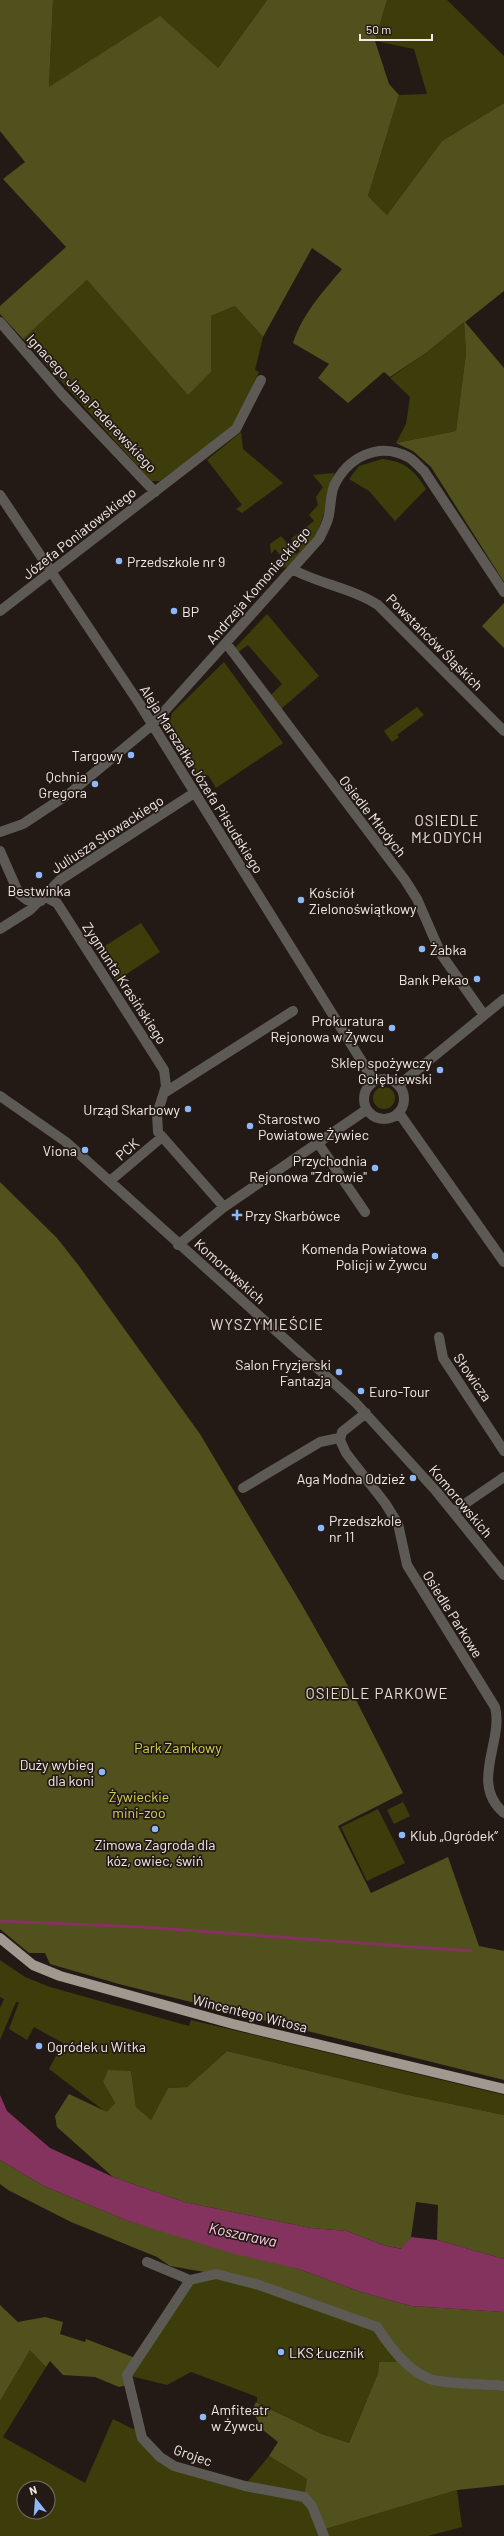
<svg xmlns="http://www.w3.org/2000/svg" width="504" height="2536" font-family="Barlow,sans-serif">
<rect width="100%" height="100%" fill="#241a15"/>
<path fill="#3c3d0b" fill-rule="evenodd" d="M53 0H267L218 68 49 87Z
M387 0H447L504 56V103L442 141 387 215 368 196 399 95 427 94 414 49 375 41Z
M87 280 188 394 211 372V316L235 306 263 337 255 370 259 372 234 425 160 481H152L144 473 23 339Z
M464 322 466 353 456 431 396 443 406 424 410 397 390 378 426 353Z
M241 432 243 449 283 483 242 513 236 509 242 505 207 460Z
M382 459C405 461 415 471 426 489L395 521 369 491 349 479 359 466Z
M334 473C326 506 319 553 284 568L276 561 281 556 275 549 271 554 270 544 281 536 296 554 300 551 291 539 314 521 309 515 318 505 316 497 323 487 313 475Z
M267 614 319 676 280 710 270 696 282 684 248 645 237 653 235 648Z
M224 662 283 743 216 788 208 775 200 779 170 733 169 724 172 713Z
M417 707 424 715 397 735 399 737 392 742 384 731Z
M141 923 160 952 116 981 97 951Z
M373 1098a11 11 0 1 1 22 0a11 11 0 1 1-22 0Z
M403 1802 410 1816 394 1824 387 1810Z
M378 1809 405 1863 367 1881 341 1827Z
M0 1960 25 1977 50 1987 189 2026 191 2020 504 2095V2115L404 2094 227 2051 187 2087 168 2088 151 2120 136 2107 131 2071 103 2082 115 2103 107 2113 49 2069 63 2043 34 2027 27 2040 9 2029 19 2002H16L0 2040V2008L4 1999 0 1997Z
M216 2274 377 2327 405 2362H379L378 2373 349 2443 322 2434 257 2402V2397L191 2372 167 2385 127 2375 190 2280Z
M30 2349 46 2367 3 2437 85 2483 113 2419 133 2429 138 2426 160 2457 244 2486 269 2456 307 2479 322 2530 457 2490 462 2527 428 2536H0V2401ZM24 2488H48V2512H24Z"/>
<path fill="#50511d" d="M0 0H53L49 87 160 16 218 68 267 0H387L375 41 389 84 399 95 368 196 387 215 442 141 504 103V291L465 322 504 368V582L431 467 413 451 396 443 456 431 466 353 464 322 426 353 390 377 384 372 348 403 318 378 329 364 293 343C303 313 322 293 342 269L312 248 263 337 235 306 211 316V372L188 395 87 280 23 339 0 314V306L66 247 3 179 25 162 0 131Z
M504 603V648L482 626Z
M0 1182 57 1238 79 1266 200 1434 302 1605 356 1700 403 1793 338 1826 371 1893 448 1857 479 1946 504 1951V2080L119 1984 50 1964 45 1953H29L0 1929Z
M227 2051 404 2094 504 2115V2259L437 2240 438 2205 416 2202 411 2237 402 2249 383 2245 347 2231 311 2228 184 2202 113 2177 57 2127 55 2116 69 2094 107 2112 115 2103 103 2082 108 2070 131 2071 136 2107 151 2120 168 2088 187 2087Z
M0 2160 44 2186 128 2221 299 2269 361 2292 411 2306 504 2312V2485L457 2490 322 2530 304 2497 307 2479 269 2456 278 2442 263 2430 252 2410 256 2402 322 2434 349 2443 378 2373 379 2362H405L377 2327 216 2274 170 2266 157 2257 71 2222 8 2190 0 2184Z
M0 2305 18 2322 45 2317 63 2322 60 2334 85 2342 86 2339 138 2359 128 2385 119 2387 95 2377 63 2375 50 2361 46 2367 30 2350 0 2401Z"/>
<path fill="#84335f" d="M0 2095 7 2111 50 2148 113 2177 184 2202 311 2228 347 2231 383 2245 401 2249 411 2237 437 2240 504 2259V2312L411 2306 361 2292 299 2269 231 2253 128 2221 44 2186 0 2160Z"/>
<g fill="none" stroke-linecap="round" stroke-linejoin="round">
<path stroke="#84335f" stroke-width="3" d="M0 1921 142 1927 471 1951"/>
<path stroke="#5d5a56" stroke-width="10" d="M0 322 62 394 155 492
M0 495 139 703 374 1081
M292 569C319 584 352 588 378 605L504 731
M0 611 236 429 261 380
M226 643 405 880 417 899 441 954 484 1015
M0 832 23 824 70 793 152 725 319 539C322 533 326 526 328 519 331 509 330 496 334 486 347 458 378 441 408 457 414 460 419 467 424 471L504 592
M0 851 19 894 27 900 41 901
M44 896 57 903 164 1070 166 1086 157 1114 158 1132 224 1207
M0 929 30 910 60 880 194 793
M364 1099a20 20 0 1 1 40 0a20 20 0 1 1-40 0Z
M399 1085 504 999
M164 1093 293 1011
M0 1096 66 1142 355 1402 436 1491 504 1575
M399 1113 504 1262
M318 1143 365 1212
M110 1181 162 1137
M178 1245 224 1207 366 1110
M439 1337 443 1358 504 1451
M366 1413 342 1432 340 1440 346 1453 385 1503 398 1524 407 1565 495 1707C504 1741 469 1784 504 1813
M243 1488 320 1442 339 1438
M453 1512 504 1477
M147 2262 190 2280 216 2274 259 2285 377 2327C390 2347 407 2370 430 2379 442 2384 488 2384 504 2386
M190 2280 127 2375 142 2438 160 2457 174 2466 245 2486 304 2497 312 2506 324 2536"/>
<path stroke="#9f998f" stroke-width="10" d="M0 1938 33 1965 60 1976 233 2024 504 2089"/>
</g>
<g fill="#8db9fc" stroke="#241a15" stroke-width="1.5">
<circle cx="119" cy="561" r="4"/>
<circle cx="174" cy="611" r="4"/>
<circle cx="131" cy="755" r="4"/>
<circle cx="95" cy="784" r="4"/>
<circle cx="39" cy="875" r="4"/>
<circle cx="301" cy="900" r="4"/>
<circle cx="422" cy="949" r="4"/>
<circle cx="477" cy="979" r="4"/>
<circle cx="392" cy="1028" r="4"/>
<circle cx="440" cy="1070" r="4"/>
<circle cx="188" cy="1109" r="4"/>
<circle cx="250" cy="1126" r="4"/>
<circle cx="85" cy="1150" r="4"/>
<circle cx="375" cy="1168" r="4"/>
<path d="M235 1209h4v4h4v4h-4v4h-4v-4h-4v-4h4z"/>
<circle cx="435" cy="1256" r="4"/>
<circle cx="339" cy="1372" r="4"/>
<circle cx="361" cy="1391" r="4"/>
<circle cx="413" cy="1478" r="4"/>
<circle cx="321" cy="1528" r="4"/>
<circle cx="102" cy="1772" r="4"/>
<circle cx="155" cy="1829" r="4"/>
<circle cx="402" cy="1835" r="4"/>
<circle cx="39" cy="2046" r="4"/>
<circle cx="281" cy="2352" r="4"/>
<circle cx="203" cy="2417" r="4"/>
</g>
<g text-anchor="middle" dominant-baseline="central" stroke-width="3.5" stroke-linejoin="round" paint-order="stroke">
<g font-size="14" fill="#f1eae6" stroke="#241a15">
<text transform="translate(92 403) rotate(47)">Ignacego Jana Paderewskiego</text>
<text transform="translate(79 533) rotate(-38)">Józefa Poniatowskiego</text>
<text transform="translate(258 585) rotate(-49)">Andrzeja Komonieckiego</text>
<text transform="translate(435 642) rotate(45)">Powstańców Śląskich</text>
<text transform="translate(202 779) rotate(58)">Aleja Marszałka Józefa Piłsudskiego</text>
<text transform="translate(373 816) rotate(52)">Osiedle Młodych</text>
<text transform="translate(107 834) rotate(-33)">Juliusza Słowackiego</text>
<text transform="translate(125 983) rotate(57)">Zygmunta Krasińskiego</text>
<text transform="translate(127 1149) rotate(-41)">PCK</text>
<text transform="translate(230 1271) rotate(42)">Komorowskich</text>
<text transform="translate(473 1377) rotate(55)">Słowicza</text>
<text transform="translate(461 1501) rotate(50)">Komorowskich</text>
<text transform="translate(453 1614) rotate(58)">Osiedle Parkowe</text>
<text transform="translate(250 2013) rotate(14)">Wincentego Witosa</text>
<text transform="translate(193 2455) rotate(19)">Grojec</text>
</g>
<g font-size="14" fill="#f1eae6" stroke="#241a15" text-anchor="start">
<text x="127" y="561">Przedszkole nr 9</text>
<text x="182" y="611">BP</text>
<text x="123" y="755" text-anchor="end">Targowy</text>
<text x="87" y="776" text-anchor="end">Qchnia<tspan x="87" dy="16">Gregora</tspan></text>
<text x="39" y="890" text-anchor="middle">Bestwinka</text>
<text x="309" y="892">Kościół<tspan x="309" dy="16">Zielonoświątkowy</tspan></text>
<text x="430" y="949">Żabka</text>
<text x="469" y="979" text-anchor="end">Bank Pekao</text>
<text x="384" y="1020" text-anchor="end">Prokuratura<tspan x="384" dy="16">Rejonowa w Żywcu</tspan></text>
<text x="432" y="1062" text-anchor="end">Sklep spożywczy<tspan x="432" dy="16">Gołębiewski</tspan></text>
<text x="180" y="1109" text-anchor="end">Urząd Skarbowy</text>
<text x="258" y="1118">Starostwo<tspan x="258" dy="16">Powiatowe Żywiec</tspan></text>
<text x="77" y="1150" text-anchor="end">Viona</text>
<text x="367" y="1160" text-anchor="end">Przychodnia<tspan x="367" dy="16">Rejonowa "Zdrowie"</tspan></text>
<text x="245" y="1215">Przy Skarbówce</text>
<text x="427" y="1248" text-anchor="end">Komenda Powiatowa<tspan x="427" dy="16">Policji w Żywcu</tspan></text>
<text x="331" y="1364" text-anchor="end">Salon Fryzjerski<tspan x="331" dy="16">Fantazja</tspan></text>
<text x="369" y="1391">Euro-Tour</text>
<text x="405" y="1478" text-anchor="end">Aga Modna Odzież</text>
<text x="329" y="1520">Przedszkole<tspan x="329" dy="16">nr 11</tspan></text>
<text x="94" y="1764" text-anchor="end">Duży wybieg<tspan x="94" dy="16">dla koni</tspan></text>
<text x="410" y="1835">Klub „Ogródek”</text>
<text x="155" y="1844" text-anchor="middle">Zimowa Zagroda dla<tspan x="155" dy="16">kóz, owiec, świń</tspan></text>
<text x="47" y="2046">Ogródek u Witka</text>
<text x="289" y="2352">LKS Łucznik</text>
<text x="211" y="2409">Amfiteatr<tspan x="211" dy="16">w Żywcu</tspan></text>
</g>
<g font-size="14" fill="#d1d450" stroke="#241a15">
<text x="178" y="1747">Park Zamkowy</text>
<text x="139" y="1796">Żywieckie<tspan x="139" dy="16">mini-zoo</tspan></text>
</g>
<g font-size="15" letter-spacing="1" fill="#e9dcd5" stroke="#241a15">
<text x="447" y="820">OSIEDLE<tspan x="447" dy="17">MŁODYCH</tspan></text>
<text x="267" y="1324">WYSZYMIEŚCIE</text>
<text x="377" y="1693">OSIEDLE PARKOWE</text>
</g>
<g font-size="15" font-style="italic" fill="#fdcde3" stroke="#241a15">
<text transform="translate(243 2234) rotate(12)">Koszarawa</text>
</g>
</g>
<g transform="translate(36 2500) rotate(343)"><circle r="19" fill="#241a15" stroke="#766d69"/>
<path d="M0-3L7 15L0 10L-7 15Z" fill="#8db9fc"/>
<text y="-6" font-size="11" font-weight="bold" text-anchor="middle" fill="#f1eae6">N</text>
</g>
<path d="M360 34v6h72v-6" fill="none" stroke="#f1eae6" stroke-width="2"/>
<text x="366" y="34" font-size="12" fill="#f1eae6" stroke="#241a15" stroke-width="3" paint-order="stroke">50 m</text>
</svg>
